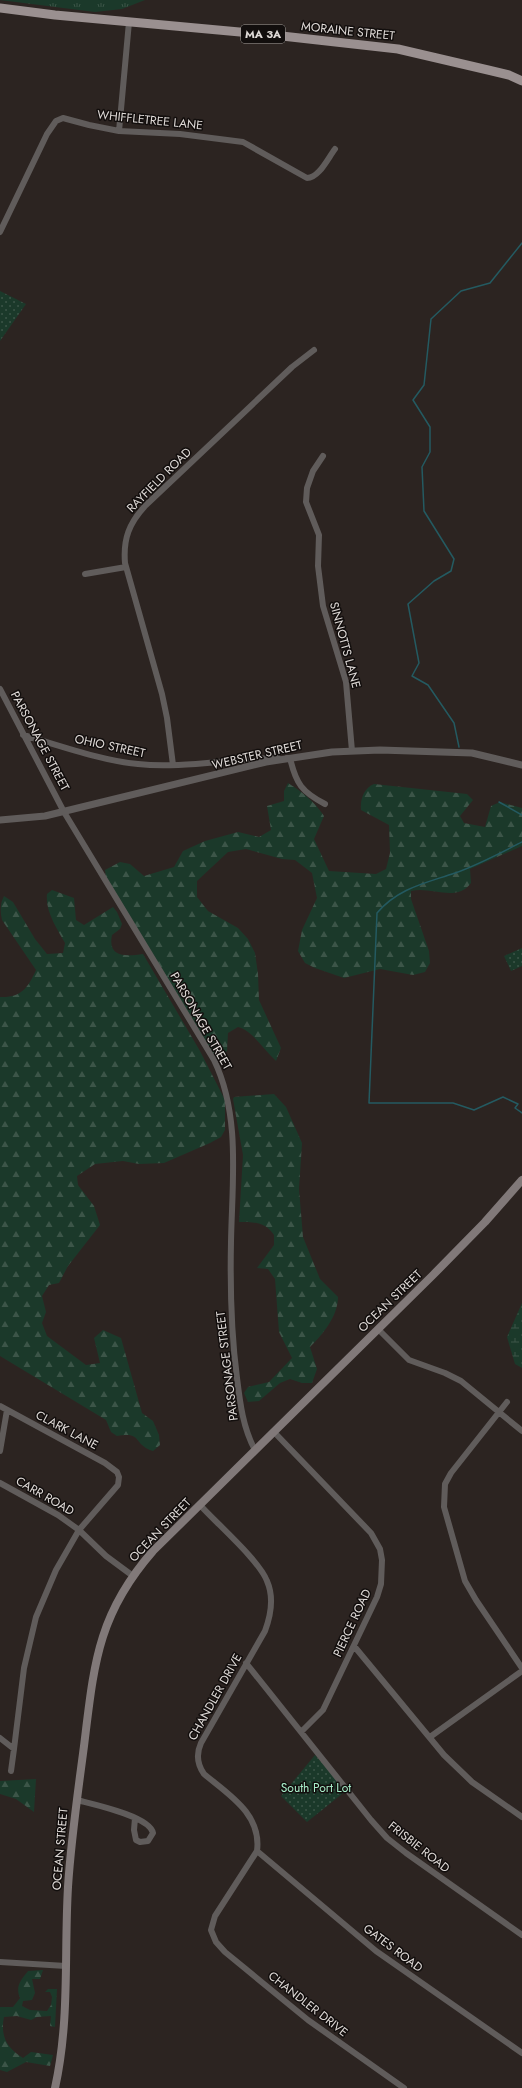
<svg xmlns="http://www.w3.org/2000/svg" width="522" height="2088" font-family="Jost,sans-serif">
<defs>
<pattern id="grass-tufts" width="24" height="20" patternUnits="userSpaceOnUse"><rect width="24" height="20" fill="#1b392a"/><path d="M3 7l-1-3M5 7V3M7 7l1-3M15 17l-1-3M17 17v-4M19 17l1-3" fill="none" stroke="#3c5548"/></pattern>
<pattern id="forest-firs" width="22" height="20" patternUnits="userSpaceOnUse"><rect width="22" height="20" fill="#1b392a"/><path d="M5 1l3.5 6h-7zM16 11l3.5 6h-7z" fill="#3c5548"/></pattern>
<pattern id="wetland-marsh" width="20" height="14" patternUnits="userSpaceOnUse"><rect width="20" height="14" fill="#1b392a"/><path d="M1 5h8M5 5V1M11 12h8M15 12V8" fill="none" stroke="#3c5548"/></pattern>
<pattern id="park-dots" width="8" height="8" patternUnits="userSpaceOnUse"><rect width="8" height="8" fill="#1b392a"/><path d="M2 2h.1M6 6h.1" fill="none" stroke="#3c5548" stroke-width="1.8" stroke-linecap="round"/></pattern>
</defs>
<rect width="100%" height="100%" fill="#2c2421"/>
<path fill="url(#grass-tufts)" d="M0 0H145L122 9 95 12Z"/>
<path fill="url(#forest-firs)" d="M288 783C301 791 315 802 324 816L314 839 329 871 376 874 386 869 390 853 389 825 361 810C360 799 364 788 374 784L467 794 473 800 460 816 464 823 485 827 491 806 500 802 522 808V846L470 869 471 883C456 903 432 886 411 891V899L429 951 430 963 425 972 413 975 380 969 344 978 315 968 305 963 298 951 302 930 317 898 312 873 295 860 282 859 246 849 228 852 197 881V897L208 911 238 928 248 939 255 953 258 974 259 1000 281 1048 276 1061C264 1050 253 1031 238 1027L228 1033 227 1051 217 1060 106 877 105 870 120 862 130 864 144 876 174 867 183 851 205 841 238 832 259 837 271 830 267 806 284 801V791Z
M52 890 74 898 76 920 84 925 113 907 117 912 122 924 120 929 112 935C107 959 128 956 143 954L200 1051 225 1100V1130L221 1137 210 1143 164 1163 139 1164 123 1161 95 1164 77 1176 78 1185 94 1206 100 1225 68 1266 59 1283 49 1285 42 1296 46 1312 42 1323 47 1336 86 1365 100 1363 94 1338 103 1330 121 1338 142 1413 153 1421 159 1435 160 1445 153 1451C132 1444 143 1431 117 1436L111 1432 106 1420 0 1356V997C21 998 28 988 36 970L2 920C0 912 0 903 4 896L13 902 35 939 47 954 63 953 65 943C57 929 45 911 47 894Z
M274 1094 286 1107 302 1143 299 1189 303 1237 320 1279 338 1297C338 1316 323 1334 310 1347L317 1369 312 1383H302L290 1379 280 1383 259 1401 248 1402 244 1393 248 1387 269 1382 292 1358 279 1332 275 1279 268 1269 257 1268 274 1245V1235C265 1222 255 1222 239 1222L243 1155 233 1099 234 1097Z
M36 1779 34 1812 16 1799 0 1794V1781Z
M43 1970 40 1979H32L35 1993 32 2000 23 2001 22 2006 30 2010 47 2011 51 2005 52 1997 50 1992H45L48 1989H57L55 2027 50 2026 51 2016 37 2017 31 2020 17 2016 4 2017C0 2036 7 2048 23 2058L31 2052 53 2055 50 2066 26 2062 7 2072 0 2070V2007H13L20 1998C15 1986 21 1980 28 1971Z"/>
<path fill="url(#wetland-marsh)" d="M522 1303V1368L515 1364 507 1337Z"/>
<path fill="url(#park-dots)" d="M0 291 26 304 0 341Z
M522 948V966L511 971 504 956Z
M315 1755 347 1790 307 1822 281 1796Z"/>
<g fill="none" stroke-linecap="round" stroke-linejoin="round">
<path stroke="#245a61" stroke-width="1.5" d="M459 747 454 723 428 685 412 676 419 663 408 604 434 581 451 571 454 559 424 511 422 467 430 452V427L413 400 424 385 431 319 461 291 490 283 522 243
M499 802 522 815
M522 842C500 853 478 865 455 873 426 883 398 888 377 913L369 1103H453L474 1110 503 1097 518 1104 515 1108 522 1113"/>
<path stroke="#605c5b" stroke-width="6" d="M119 131 129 22
M0 232 47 134 56 121 63 118 89 125 119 131 180 134 243 142 307 178C319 178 328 158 335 149
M323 456 313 471 307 488 306 502 319 535 318 566 323 606 346 682 352 751
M85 574 126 567
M0 689 64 812 214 1060C241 1116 232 1182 231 1242 230 1288 231 1332 237 1378 240 1403 243 1428 255 1450
M23 735C58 745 103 761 138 764 182 769 232 758 278 758
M287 758H290C296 784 302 792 325 804
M173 765 167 718 162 694 125 563C123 539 129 523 146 505L292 367 314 350
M378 1329 409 1360 445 1373 461 1381 522 1431
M507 1402 451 1473 445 1484 444 1507 465 1581 476 1600 522 1668
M0 1406 105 1463 117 1472 119 1477 118 1485 79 1530 56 1570 36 1617 24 1668 14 1749 0 1738
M274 1432 371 1533 380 1549 382 1560 381 1584 377 1597 323 1710 301 1732
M0 1451 7 1410
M0 1483 58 1515 79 1530 106 1556 133 1576
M200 1505C216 1523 259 1560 267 1581 274 1597 271 1615 265 1631L201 1743C196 1754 197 1764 204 1774 228 1794 262 1814 257 1851L215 1916 211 1930 216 1942 225 1952 308 2020 404 2088
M354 1646 444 1755 472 1782 522 1817
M246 1663 371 1820 387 1838 406 1853 522 1935
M430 1737 522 1671
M11 1771 14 1749
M77 1800C92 1804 150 1816 153 1833L148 1841 140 1842 136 1840 134 1830 135 1818
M257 1851 376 1951 522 2053
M0 1962 66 1966"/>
<path stroke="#605c5b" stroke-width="7" d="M0 820 45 816 266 762 332 752 380 750 472 753 522 765"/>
<path stroke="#817979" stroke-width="8" d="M55 2088C70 2020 64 1955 68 1887 71 1839 78 1792 84 1746 94 1665 97 1615 153 1551L433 1275 485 1222 522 1180"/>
<path stroke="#9a9090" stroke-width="9" d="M0 8 55 15 273 35 398 49 488 70 509 75 522 81"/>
</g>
<g text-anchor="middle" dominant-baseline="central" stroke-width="3" stroke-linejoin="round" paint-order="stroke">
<rect fill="#120e0d" stroke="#a29e9b" stroke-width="1" x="241" y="25" width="44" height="18" rx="3"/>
<g font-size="11" font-weight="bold" fill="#e0dbd8">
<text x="263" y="34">MA 3A</text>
</g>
<g font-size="12" fill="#e0dbd8" stroke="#120e0d">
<text transform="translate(348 31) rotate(6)">MORAINE STREET</text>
<text transform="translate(150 120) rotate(6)">WHIFFLETREE LANE</text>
<text transform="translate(159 480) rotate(-45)">RAYFIELD ROAD</text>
<text transform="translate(345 645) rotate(75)">SINNOTTS LANE</text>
<text transform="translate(40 741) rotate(62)">PARSONAGE STREET</text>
<text transform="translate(110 746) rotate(12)">OHIO STREET</text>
<text transform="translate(257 755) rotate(-13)">WEBSTER STREET</text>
<text transform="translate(201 1021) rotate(60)">PARSONAGE STREET</text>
<text transform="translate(390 1301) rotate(-44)">OCEAN STREET</text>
<text transform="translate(227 1366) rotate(-97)">PARSONAGE STREET</text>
<text transform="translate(67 1430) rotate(28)">CLARK LANE</text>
<text transform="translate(45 1496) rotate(30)">CARR ROAD</text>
<text transform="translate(160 1530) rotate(-46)">OCEAN STREET</text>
<text transform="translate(352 1623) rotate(-65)">PIERCE ROAD</text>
<text transform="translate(215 1697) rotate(-61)">CHANDLER DRIVE</text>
<text transform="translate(419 1847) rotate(38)">FRISBIE ROAD</text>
<text transform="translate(60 1849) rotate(-85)">OCEAN STREET</text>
<text transform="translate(393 1948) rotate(37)">GATES ROAD</text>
<text transform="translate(308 2004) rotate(38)">CHANDLER DRIVE</text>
</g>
<g font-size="12" fill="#a9f0cb" stroke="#120e0d">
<text x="316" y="1788">South Port Lot</text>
</g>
</g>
</svg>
